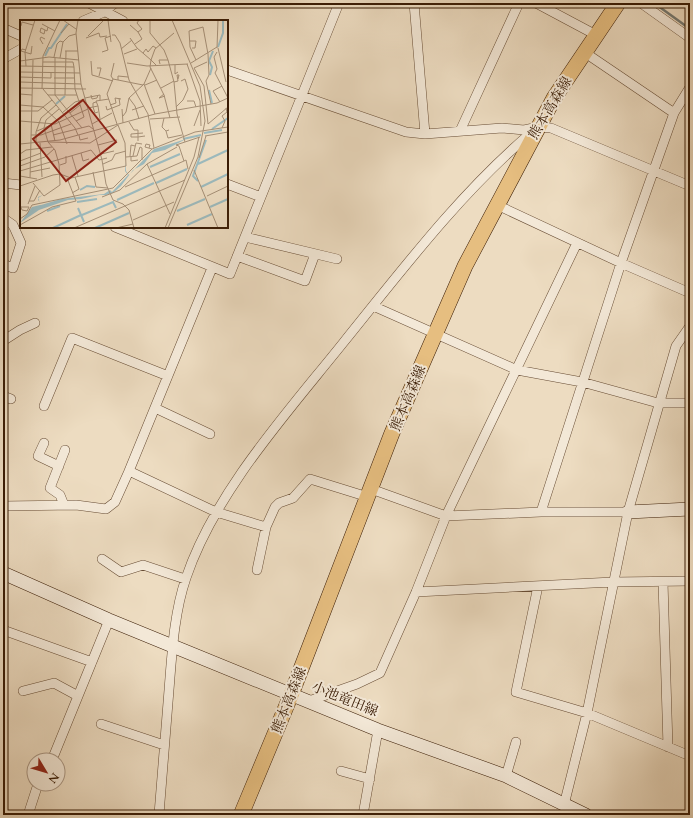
<svg xmlns="http://www.w3.org/2000/svg" width="693" height="818" font-family="Cardo,'Noto Serif JP',serif">
<rect width="100%" height="100%" fill="#eddcc1"/>
<filter id="stains"><feTurbulence type="fractalNoise" baseFrequency=".005" numOctaves="4"/><feColorMatrix values="0 0 0 0 .2 0 0 0 0 .09 0 0 0 0 .02 0 0 0 .5 -.17"/></filter>
<radialGradient id="worn" r=".72"><stop offset=".6" stop-color="#630" stop-opacity="0"/><stop offset="1" stop-color="#630" stop-opacity=".3"/></radialGradient>
<g fill="none" stroke-linecap="round" stroke-linejoin="round">
<path stroke="#757a73" stroke-width="2.5" d="M654 3 690 29"/>
<defs>
<path id="street" d="M89 3 123 21
M414 3 425 134
M536 3 596 35
M641 3 690 38
M83 21 104 12 115 3
M3 28 21 36
M584 52 674 113
M3 59 21 49
M227 70 406 132 425 134 502 128 524 130 538 127 551 128 690 186
M460 131 519 3
M3 183 21 185
M227 184 261 197
M497 205 621 263 690 293
M3 218 13 225 21 243 13 268 3 264
M115 227 230 274 339 3
M245 237 337 259
M237 256 305 281 315 254
M373 306 517 370 582 382 658 403H690
M3 338 6 339 20 330 35 323
M3 396 11 399
M44 406 72 338 168 376
M155 408 210 434
M44 443 38 456 59 466
M129 471 216 512 266 527
M371 489 446 516 541 512H628
M64 505 60 495 50 488 65 450
M3 506 76 505 106 509 115 502 129 471 212 268
M541 512 621 263 674 113 690 87
M102 559 121 572 143 565 185 579
M257 570 266 527 275 507 279 503 293 498 310 479 368 497
M663 582 668 747
M538 586 516 692 587 713 690 756
M416 592 613 582 690 581
M3 630 92 662
M23 691 54 683 78 696
M309 701 357 684 380 673 416 592 446 516 577 243
M101 724 164 745
M52 760 109 620
M341 771 370 779
M506 776 516 742
M564 805 587 713 628 512 676 346 690 326
M28 815 38 784
M159 815C162 773 166 731 169 690 172 653 174 613 186 578 215 492 287 413 343 343 402 270 460 193 532 132
M363 815 378 730"/>
<path id="secondary" d="M628 512 690 509
M3 573 109 620 378 730 506 776 586 815"/>
<path id="primary" d="M241 815 291 695 392 433 465 266 554 98 618 3"/>
</defs>
<use href="#street" stroke="#674c34" stroke-width="10"/>
<use href="#secondary" stroke="#3a1c05" stroke-width="14"/>
<use href="#primary" stroke="#3a1c05" stroke-width="16"/>
<use href="#street" stroke="#f3e8d7" stroke-width="9"/>
<use href="#secondary" stroke="#f3e8d7" stroke-width="13"/>
<use href="#primary" stroke="#e6be80" stroke-width="15"/>
</g>
<g text-anchor="middle" dominant-baseline="central" stroke-width="4" stroke-linejoin="round" paint-order="stroke">
<g font-size="14" fill="#3a1c05" stroke="#f3e8d7">
<text transform="translate(550 108) rotate(-59)">熊本高森線</text>
<text transform="translate(408 398) rotate(-67)">熊本高森線</text>
<text transform="translate(345 699) rotate(22)">小池竜田線</text>
<text transform="translate(289 700) rotate(-68)">熊本高森線</text>
</g>
</g>
<g transform="translate(20 20)">
<rect width="208" height="208" fill="#eddcc1"/>
<path d="M166 119 145 130 132 133 124 144 113 150 101 166 93 173 86 175H79L61 179 48 180 19 190 0 203 12 187 20 185 19 181 18 180V177L23 175 18 178 19 180 20 185H21L41 179 84 174 90 170 92 172 108 155 105 151 106 142V151L109 155 134 129Z" fill="#9cb9bc"/>
<path fill="none" stroke="#9cb9bc" stroke-width="2" d="M198 27 203 13V0M25 36 29 28H31L47 4M190 55 192 47 189 41 193 31M189 70 192 83M36 84 45 76M192 109 208 98M184 113 202 110M163 119 181 115M178 144 208 130M130 147 160 134M178 161 173 156 186 120M136 163 167 149M181 167 208 154M60 170 67 166 75 167M97 180 134 163M57 182 77 179M190 187 208 179M58 188 64 202M27 191 40 186M157 191 185 179M62 195 93 182 96 188M167 205 192 194M33 208 61 195M75 208 109 193"/>
<path fill="none" stroke="#a58f76" stroke-width="1" d="M43 0 56 9M58 0 56 13 61 64 82 140 86 164 93 180 103 184 109 190 114 208M88 0 91 22M130 0V13L144 30 148 40 154 62 157 94 165 122M22 4 35 11M110 5 118 12 122 9 117 3 119 0M1 6 2 2 13 5M25 10 24 14 20 12 21 8 27 11 28 7M41 13 49 4M92 15H95L100 23 109 60 128 94 134 128M68 16 84 0M66 18 79 13 80 17 87 16M110 18 117 28 131 40 130 47 144 75 150 98M170 21H176L175 28H172M23 24 20 19 21 17 25 19M115 24 122 19 118 12M197 28 198 0M198 28 206 62M101 29 112 20M6 30 2 29 1 31 11 34 12 26M45 31H58M82 32 88 30 85 18 91 16M197 32 194 37 197 49 195 53 208 78M123 33 126 29 128 32 133 26 136 28M104 34 117 29M34 37 37 24 40 21 43 22M35 38V75L62 108M40 38 43 22 49 16 56 14M176 40 170 27 169 11 183 7 188 34 189 55 186 61 191 84M0 41 29 37 59 40M71 41 72 55 93 61M23 42H53L54 47M94 43 91 56 93 59 87 74 97 104M107 43 127 46 168 44M171 43 197 27M140 44 139 40H148M167 44 180 81 181 106M136 45 131 40 135 29 154 13M155 45V54L158 52M0 46 54 47 55 69 64 97 56 101M6 46 5 32 15 0M77 48H81L79 56M131 48 124 64 135 94M174 48 184 66 188 104 208 87M174 48 187 42M0 52 60 53M0 57 31 58V52M34 58H55M93 59 123 65M98 60V56L108 57M0 62 61 64M154 62 158 61 157 55H159L158 59M125 65 137 60M0 68 66 69M141 68 154 61M22 69 23 36 40 0M23 69 55 108 58 115M0 74 12 75M144 74 139 78 145 76M28 75H57M45 75 46 31M71 75 72 79 77 78 78 75M65 78 80 75V80M109 78 115 86 119 99M167 81H174L176 87M76 82 73 83V87L75 93 78 92M200 82 193 71 202 66M0 85 23 87 39 102 47 124M90 85 96 83 95 78 101 79M78 86 80 99M86 86 87 90 100 85 99 78M156 87 163 80 168 69 165 59 161 61M68 88 78 86 76 81 89 79M39 89 26 100 24 108 28 122 35 130 39 144 40 165M102 89 103 103M112 90 124 86M0 91H18L32 80M42 93 55 82 65 79M50 93 60 85M103 96 106 92 109 78 124 64M144 98 142 107 146 111M130 99 160 97M0 101 35 104 68 89M109 102 114 110H118V117L125 116M31 104 35 121M72 104 92 93M98 105 105 123 106 146M174 106 180 90M202 108 205 101 202 96 207 92 206 88M149 110 146 111 148 118 162 115M17 111 31 105M11 115H21L51 104M33 115 69 106 73 109M59 115 60 120 68 118M185 116 208 112M118 121V117H111V114L123 113M28 122 70 123 98 105M16 123V112L21 98 36 85M20 123 22 157M0 124 40 120 135 94 197 83 208 78M78 125 97 120M120 127 122 128V140M129 128 130 125 126 124 125 127 132 129M61 133 63 141 69 139M0 134 6 130 32 127M81 134 94 131M52 136 58 156M110 136 111 125 115 126M111 136V141L118 140M113 136 116 123 122 124M106 137 117 136 120 127M179 138 186 116M0 141 21 133M83 144 92 140 95 134 106 131M127 144 150 194M40 145 46 143V136M0 146 25 137 34 129M168 149 166 140 164 141 159 126 156 125 180 117M174 150 198 208M0 151 71 130 79 140 87 138M10 152 30 148M73 152 76 167 88 168M0 156 17 159M10 158 13 40M13 163 24 176 40 165M0 166 33 155 40 154 51 158 106 146M105 167 164 141M52 173 59 169 55 157M187 176 208 166M82 177 100 170 127 144 157 127M9 181H14L20 170M8 184 15 166M0 185 2 190 7 191 9 187H1M0 199 7 194 12 185 93 168 132 129 175 112 208 107M113 200 154 182M0 205 32 187 56 181 47 158M54 208 165 160M96 208 113 204M145 208 174 137 179 117M148 208 178 137 185 101 180 66 152 0"/>
<path fill="#8f2418" fill-opacity="0.15" stroke="#8f2418" stroke-width="2" d="M63 80 96 122 46 161 13 119Z"/>
<rect width="208" height="208" fill="none" stroke="#3a1c05" stroke-width="2"/>
</g>
<rect width="693" height="818" fill="none" stroke="#eddcc1" stroke-width="16"/>
<rect x="4" y="4" width="685" height="810" fill="none" stroke="#3a1c05" stroke-width="2"/>
<rect x="8" y="8" width="677" height="802" fill="none" stroke="#3a1c05"/>
<g transform="translate(46 772) rotate(128)"><circle r="19" fill="#f3e8d7" stroke="#a99683"/>
<path d="M0-3L7 15L0 10L-7 15Z" fill="#8f2418"/>
<text y="-6" font-size="11" font-weight="bold" text-anchor="middle" fill="#3a1c05">N</text>
</g>
<rect width="100%" height="100%" filter="url(#stains)"/>
<rect width="100%" height="100%" fill="url(#worn)"/>
</svg>
